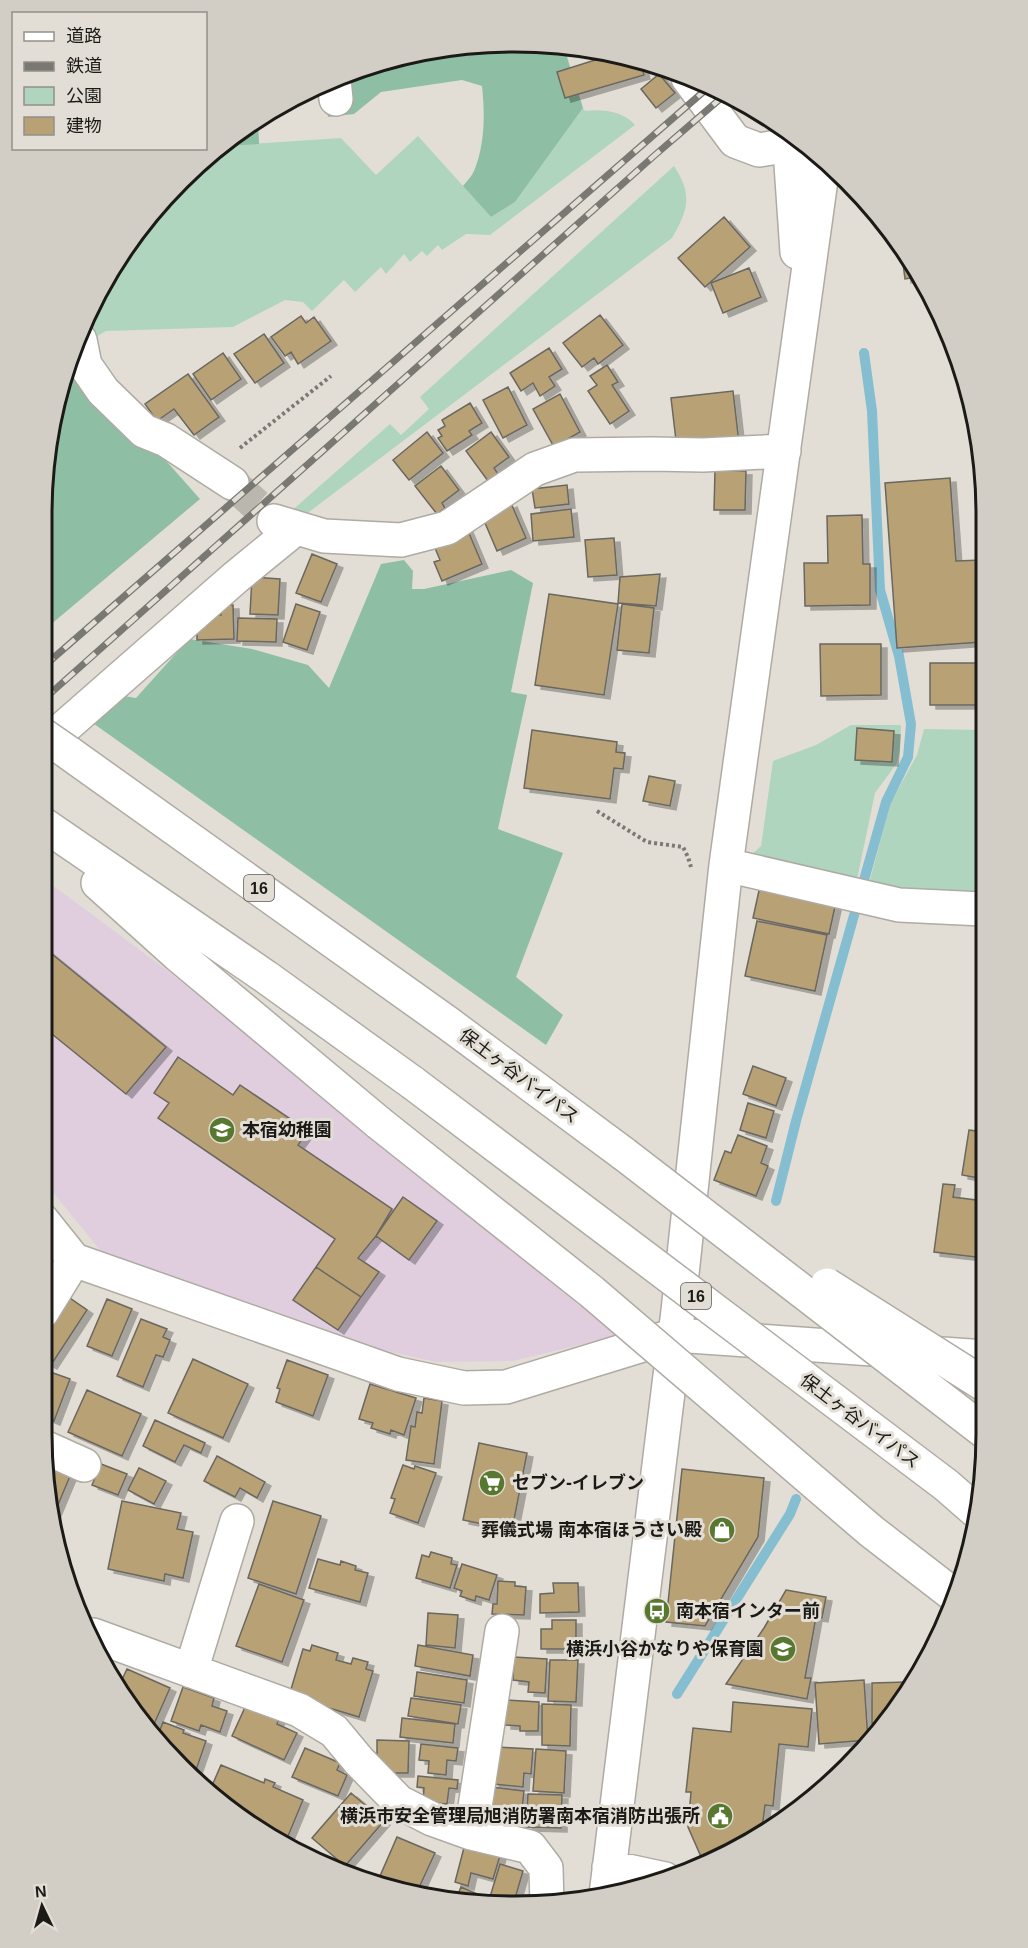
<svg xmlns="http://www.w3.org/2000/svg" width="1028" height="1948" font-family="Helvetica,'Noto Sans JP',sans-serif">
<defs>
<filter id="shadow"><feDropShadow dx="6" dy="4" stdDeviation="0" flood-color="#0004"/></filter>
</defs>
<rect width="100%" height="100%" fill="#e2ded5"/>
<path fill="#e0cedf" d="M43 878 172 974 620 1335 513 1361 436 1362 355 1344 101 1251 42 1179Z"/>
<path fill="#afd5bf" d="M583 108 585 111C603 109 623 111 635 125L490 235 466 234 442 250 438 245 427 256 422 251 410 262 404 254 386 274 381 267 355 292 344 280 312 311 303 302 285 300 233 327 106 331 90 340 82 328 91 305 140 226 203 159 222 146 341 138 376 175 418 136 491 217 515 202Z
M674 166C693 195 688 210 672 238L301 518 288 514 390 424 401 435 429 409 420 397Z
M851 725H901L900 751 897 763 875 793 856 884 749 857 761 846 773 761 816 745Z
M924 729 983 730V900L868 887 891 802 917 755Z"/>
<path fill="#8ebea3" d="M545 43 588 50 567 57 583 108 515 202 491 217 463 186C467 181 472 176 474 171 485 145 485 114 482 86L462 80 381 92 354 114 328 117 323 85 363 67 453 46Z
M258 120 259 144 222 146Z
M75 347 102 401 149 451 160 454 200 499 43 631V483L58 392Z
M404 560 413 571 412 589H424L511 570 533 583 511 692 527 695 498 829 563 853 516 977 563 1015 546 1045 90 721 118 695 136 698 189 639 252 649 308 665 329 688 381 564Z"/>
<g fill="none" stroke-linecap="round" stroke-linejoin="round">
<path stroke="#85bed1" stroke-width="10" d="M776 1201 796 1121 886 802 908 757 911 724 899 656 880 590 872 411 864 353
M677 1694 790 1514 796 1499"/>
</g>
<path fill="#b7a175" stroke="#6a6760" stroke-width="1.5" filter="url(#shadow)" d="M614 54 640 59 644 75 565 98 557 72Z
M659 74 675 93 656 108 641 89Z
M724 217 750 247 705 287 678 258Z
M901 248 918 277 905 279Z
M749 268 761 297 723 313 711 283Z
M600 315 623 345 598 364 594 358 582 367 563 343Z
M301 316 306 323 314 317 331 341 298 364 291 352 285 356 271 337Z
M264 334 284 363 255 383 234 354Z
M549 348 562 369 549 377 555 386 540 396 533 383 521 391 510 373Z
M223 353 241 379 211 400 193 374Z
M607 365 618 382 612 385 629 411 610 424 588 391 597 385 590 376Z
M188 374 219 417 194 435 174 409 157 421 145 404Z
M508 387 527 425 503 438 483 400Z
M733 391 739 443 677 449 671 398Z
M560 394 580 432 554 447 533 409Z
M470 403 482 423 469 431 472 435 447 451 438 438 442 436 438 430 445 426 442 420Z
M427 432 443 453 409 480 393 460Z
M491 432 509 457 494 468 498 474 488 481 466 451Z
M441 466 459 490 442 503 445 508 437 514 415 486Z
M715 470 746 471 745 510H714Z
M950 478 956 561 982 560V642L897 648 885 483Z
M567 485 569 504 535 508 532 489Z
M511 503 526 538 497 551 482 516Z
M571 509 574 537 533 541 531 514Z
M862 515 863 564H870V605L805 606 804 563H828L827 516Z
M466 526 482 564 442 581 434 562 440 560 432 541Z
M614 538 617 575 588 577 585 540Z
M312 554 337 564 321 602 296 593Z
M660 574 656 606 618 603 620 577Z
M252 577 280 579 278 615 250 614Z
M549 594 618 604 604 695 535 685Z
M296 604 320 612 307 650 283 642Z
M622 604 654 608 649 653 617 650Z
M221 605H233L234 639 197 640V626L207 625 206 615H221Z
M238 618 277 619 276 642 237 641Z
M820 644H881V695L821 696Z
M930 663H983V705H930Z
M857 728 894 731 892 762 855 760Z
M532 730 617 742 616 752 625 753 623 769 614 768 610 799 524 788Z
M649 776 675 781 670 806 643 801Z
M760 886 836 902 829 934 753 918Z
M757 921 827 935 815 991 745 976Z
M47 950 166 1047 126 1094 42 1026 43 955Z
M178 1057 233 1095 240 1085 308 1131 298 1145 392 1209 376 1236 358 1258 379 1272 361 1297 316 1267 335 1239 158 1118 169 1103 154 1093Z
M753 1066 786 1078 776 1106 743 1094Z
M748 1103 774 1111 766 1138 740 1130Z
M969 1130 984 1132V1179L962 1175Z
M738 1135 767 1146 761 1163 768 1166 756 1196 714 1180 725 1151 731 1153Z
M943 1184 955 1185 953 1197 984 1201V1258L934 1252Z
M403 1197 437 1221 409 1260 376 1236Z
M316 1267 361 1297 338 1330 293 1300Z
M61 1292 87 1310 51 1365 42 1360V1321Z
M107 1299 132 1309 112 1356 87 1346Z
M141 1319 167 1329 163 1337 170 1340 163 1357 156 1355 143 1387 117 1376Z
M193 1359 248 1384 223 1438 168 1413Z
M287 1360 328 1375 313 1416 276 1402 280 1389 277 1388Z
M42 1369 70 1379 54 1421 42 1416Z
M370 1384 416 1398 404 1435 391 1430 390 1434 371 1428 373 1423 359 1419Z
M87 1390 141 1414 122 1456 68 1432Z
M424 1398 442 1401 434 1464 406 1460 411 1426 415 1427 417 1412 422 1413Z
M155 1420 205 1443 201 1453 184 1445 175 1462 143 1446Z
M479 1443 527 1453 512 1530 463 1520Z
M217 1456 265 1482 257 1498 240 1488 235 1497 204 1481Z
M46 1459 73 1469 55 1512Z
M101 1464 127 1474 118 1495 92 1485Z
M403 1465 414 1469 415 1466 436 1473 418 1523 390 1513 395 1499 391 1498Z
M139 1468 166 1481 154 1504 128 1490Z
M682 1469 764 1478 758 1537 705 1626 666 1622Z
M122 1501 181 1513 177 1529 193 1532 183 1578 165 1574 164 1581 108 1569Z
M273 1501 321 1516 296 1594 248 1578Z
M431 1552 452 1558 451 1564 457 1565 450 1588 416 1578 422 1555 429 1557Z
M318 1559 340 1565 341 1561 356 1566 355 1570 368 1573 360 1602 309 1588Z
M462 1564 497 1575 489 1600 476 1596 475 1601 460 1596 462 1591 454 1588Z
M498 1581 515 1582V1586L526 1587 524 1615 492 1614 493 1604H497Z
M553 1583H578L579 1612 540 1613V1594L554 1593Z
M259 1584 304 1600 282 1662 236 1646Z
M786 1590 826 1597 822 1618 816 1617 805 1678H811L807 1699 726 1684 764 1628Z
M428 1613 458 1615 455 1648 426 1645Z
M552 1620H576V1649H541V1629H552Z
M312 1645 338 1653 336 1660 351 1664 353 1658 368 1662 366 1669 373 1671 359 1717 289 1696 303 1649 310 1651Z
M418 1645 473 1655 470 1676 415 1666Z
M514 1657 547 1659 545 1693 528 1692 529 1682 513 1680Z
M550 1660H578L576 1702 548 1701Z
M127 1669 170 1688 151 1731 140 1722 120 1684Z
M417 1672 467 1680 464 1703 414 1696Z
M864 1680 868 1740 819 1744 815 1683Z
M907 1682V1685L880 1723H872V1683Z
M183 1687 214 1698 212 1706 227 1711 220 1732 201 1725 199 1731 171 1721Z
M411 1698 461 1705 458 1724 408 1716Z
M506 1700 539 1702 538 1731H520V1726L505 1725Z
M733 1702 812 1709 808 1747 779 1744 773 1806 765 1805 762 1829 722 1857 715 1860 702 1859 688 1827 691 1792H686L693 1728 731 1732Z
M247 1703 279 1719 277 1724 297 1733 284 1760 232 1736Z
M542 1704 571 1705 570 1746 542 1745Z
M402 1718 455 1724 453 1743 400 1737Z
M163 1722 184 1730 183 1733 206 1741 195 1773 157 1738Z
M377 1740 409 1741 408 1773H377Z
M421 1744 458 1748 456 1761 447 1760 446 1775 428 1773 429 1761 419 1760Z
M496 1747 533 1749 531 1774 524 1773 523 1787 493 1784Z
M305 1748 340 1763 337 1770 347 1775 338 1796 292 1777Z
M536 1749 566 1751 564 1793 533 1791Z
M221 1765 264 1783 265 1779 275 1783 273 1787 303 1800 286 1841 251 1826 211 1788Z
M418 1776 458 1780 457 1789 449 1788 447 1804 423 1802 424 1788 417 1787Z
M491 1787 524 1791 520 1827 487 1824Z
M351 1793 384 1821 345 1866 312 1838Z
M528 1794 562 1795 561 1828 526 1827Z
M397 1837 435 1853 417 1892 392 1890 377 1883Z
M466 1840 502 1849 493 1879 471 1873 468 1886 455 1882Z
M500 1864 523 1871 514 1902 490 1897Z
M461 1887 491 1900 457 1896Z"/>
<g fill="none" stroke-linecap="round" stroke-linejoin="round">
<path stroke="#bab7af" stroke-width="33" stroke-dasharray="33 16" stroke-linecap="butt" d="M232 483 274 521"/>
<defs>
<path id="minor" d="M688 78 735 141 759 150 790 145 799 142
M334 80 336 99
M789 135 797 252
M78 338 80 340 85 365 103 391 144 431 166 440 232 483
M274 521 324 536 401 540 447 528 535 469 574 455 652 454 703 455 784 451
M43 746 236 577 296 528
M726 865 899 905 983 909
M42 1220 74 1260 398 1374 464 1388 506 1387 675 1335 985 1357
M42 1312 74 1260
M44 1447 84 1465
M93 1635 299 1710 334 1731 359 1761 399 1802 432 1819 471 1833 530 1847 546 1868 547 1905
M191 1671 237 1521
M471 1833 502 1631
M609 1867 665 1879
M606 1895 678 1311 726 865 824 158"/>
<path id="highway" d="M69 753 449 1024 624 1154
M43 824 266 977 413 1083
M98 883 178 955 379 1123"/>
</defs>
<use href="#minor" stroke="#afaba3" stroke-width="36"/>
<use href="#highway" stroke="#afaba3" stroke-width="36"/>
<path stroke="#7c7974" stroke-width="4" stroke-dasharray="3 3" stroke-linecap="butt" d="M240 448 331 376
M597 811 647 842 683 847 688 857 691 867"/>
<use href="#minor" stroke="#fff" stroke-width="33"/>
<use href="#highway" stroke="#fff" stroke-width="33"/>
<defs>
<path id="rail" d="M43 667 710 86
M43 700 655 155 727 93"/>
</defs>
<use href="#rail" stroke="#7a7872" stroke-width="7"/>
<use href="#rail" stroke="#e2ded5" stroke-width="4.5" stroke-dasharray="14" stroke-linecap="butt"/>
<defs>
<path id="highway-bridge" d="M43 735 69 753
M413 1083 946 1485 977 1512
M379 1123 592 1292 871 1531 955 1596
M624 1154 985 1432
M827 1285 985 1385"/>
</defs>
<use href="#highway-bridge" stroke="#afaba3" stroke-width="36" stroke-linecap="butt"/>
<use href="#highway-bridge" stroke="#fff" stroke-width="33"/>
</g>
<defs>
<symbol id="school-disc" viewBox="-11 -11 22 22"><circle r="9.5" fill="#58782f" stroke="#e2ded5"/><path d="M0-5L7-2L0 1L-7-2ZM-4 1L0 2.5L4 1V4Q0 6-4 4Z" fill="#fff"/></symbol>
<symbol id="supermarket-disc" viewBox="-11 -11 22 22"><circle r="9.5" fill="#58782f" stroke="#e2ded5"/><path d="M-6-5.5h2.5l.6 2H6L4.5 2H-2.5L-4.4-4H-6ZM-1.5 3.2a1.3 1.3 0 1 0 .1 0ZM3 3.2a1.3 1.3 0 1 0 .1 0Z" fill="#fff"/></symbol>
<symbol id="shop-disc" viewBox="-11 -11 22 22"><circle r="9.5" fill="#58782f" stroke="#e2ded5"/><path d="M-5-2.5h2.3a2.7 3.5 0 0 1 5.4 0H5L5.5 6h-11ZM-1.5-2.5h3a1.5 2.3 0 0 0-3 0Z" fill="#fff"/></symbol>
<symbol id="bus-disc" viewBox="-11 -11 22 22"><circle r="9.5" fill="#58782f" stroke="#e2ded5"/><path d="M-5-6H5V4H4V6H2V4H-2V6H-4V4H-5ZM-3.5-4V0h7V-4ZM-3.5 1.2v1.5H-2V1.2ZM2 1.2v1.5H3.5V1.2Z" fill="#fff"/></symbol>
<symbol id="civic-disc" viewBox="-11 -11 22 22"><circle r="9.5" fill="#58782f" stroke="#e2ded5"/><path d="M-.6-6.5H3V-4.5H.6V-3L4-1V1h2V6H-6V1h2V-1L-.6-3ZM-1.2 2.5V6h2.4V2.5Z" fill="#fff"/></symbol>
</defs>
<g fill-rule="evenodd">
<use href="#school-disc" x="207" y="1115" width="30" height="30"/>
<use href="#supermarket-disc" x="477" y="1468" width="30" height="30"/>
<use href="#shop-disc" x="707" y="1515" width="30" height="30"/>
<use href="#bus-disc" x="642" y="1596" width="30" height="30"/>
<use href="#school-disc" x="768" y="1634" width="30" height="30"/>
<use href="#civic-disc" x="705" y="1801" width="30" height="30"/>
</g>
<g text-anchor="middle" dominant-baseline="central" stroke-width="6" stroke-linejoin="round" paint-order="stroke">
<g fill="#e2ded5" stroke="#575550" stroke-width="1.5">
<rect x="244" y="875" width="30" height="26" rx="4.5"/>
<rect x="681" y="1283" width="30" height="26" rx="4.5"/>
</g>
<g font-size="16" font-weight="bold" fill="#1b1a17">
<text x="259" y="888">16</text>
<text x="696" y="1296">16</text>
</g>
<g font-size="18" fill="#1b1a17" stroke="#e2ded5">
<text transform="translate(519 1076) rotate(37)">保土ヶ谷バイパス</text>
<text transform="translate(860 1421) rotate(37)">保土ヶ谷バイパス</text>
</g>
<g font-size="18" font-weight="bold" fill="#1b1a17" stroke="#e2ded5" text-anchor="start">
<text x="242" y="1130">本宿幼稚園</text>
<text x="512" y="1483">セブン-イレブン</text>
<text x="702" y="1530" text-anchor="end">葬儀式場 南本宿ほうさい殿</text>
<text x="676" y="1611">南本宿インター前</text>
<text x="764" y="1649" text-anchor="end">横浜小谷かなりや保育園</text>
<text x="700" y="1816" text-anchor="end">横浜市安全管理局旭消防署南本宿消防出張所</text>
</g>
</g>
<path d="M0 0H1028V1948H0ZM514 52H514A462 462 0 0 1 976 514V1434A462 462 0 0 1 514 1896H514A462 462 0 0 1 52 1434V514A462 462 0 0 1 514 52Z" fill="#d2cec6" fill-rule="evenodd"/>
<path fill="none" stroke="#1b1a17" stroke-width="3" d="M514 52H514A462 462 0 0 1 976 514V1434A462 462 0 0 1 514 1896H514A462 462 0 0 1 52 1434V514A462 462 0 0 1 514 52Z"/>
<rect x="12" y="12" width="195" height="138" fill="#e2ded5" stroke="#929089" stroke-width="1.5"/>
<rect x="24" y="32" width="30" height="9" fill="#ffffff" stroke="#929089" stroke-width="1.5"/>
<text x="66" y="42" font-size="18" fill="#1b1a17">道路</text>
<rect x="24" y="62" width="30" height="9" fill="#7a7872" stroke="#929089" stroke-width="1.5"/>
<text x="66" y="72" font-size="18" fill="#1b1a17">鉄道</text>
<rect x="24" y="87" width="30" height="18" fill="#afd5bf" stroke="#929089" stroke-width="1.5"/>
<text x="66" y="102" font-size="18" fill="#1b1a17">公園</text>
<rect x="24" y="117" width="30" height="18" fill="#b7a175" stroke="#929089" stroke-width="1.5"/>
<text x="66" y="132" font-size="18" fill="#1b1a17">建物</text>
<g transform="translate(42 1906) rotate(355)" stroke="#e2ded5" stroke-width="4.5" paint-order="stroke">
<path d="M0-4.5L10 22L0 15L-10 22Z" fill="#1b1a17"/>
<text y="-9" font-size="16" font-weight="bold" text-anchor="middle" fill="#1b1a17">N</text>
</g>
</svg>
